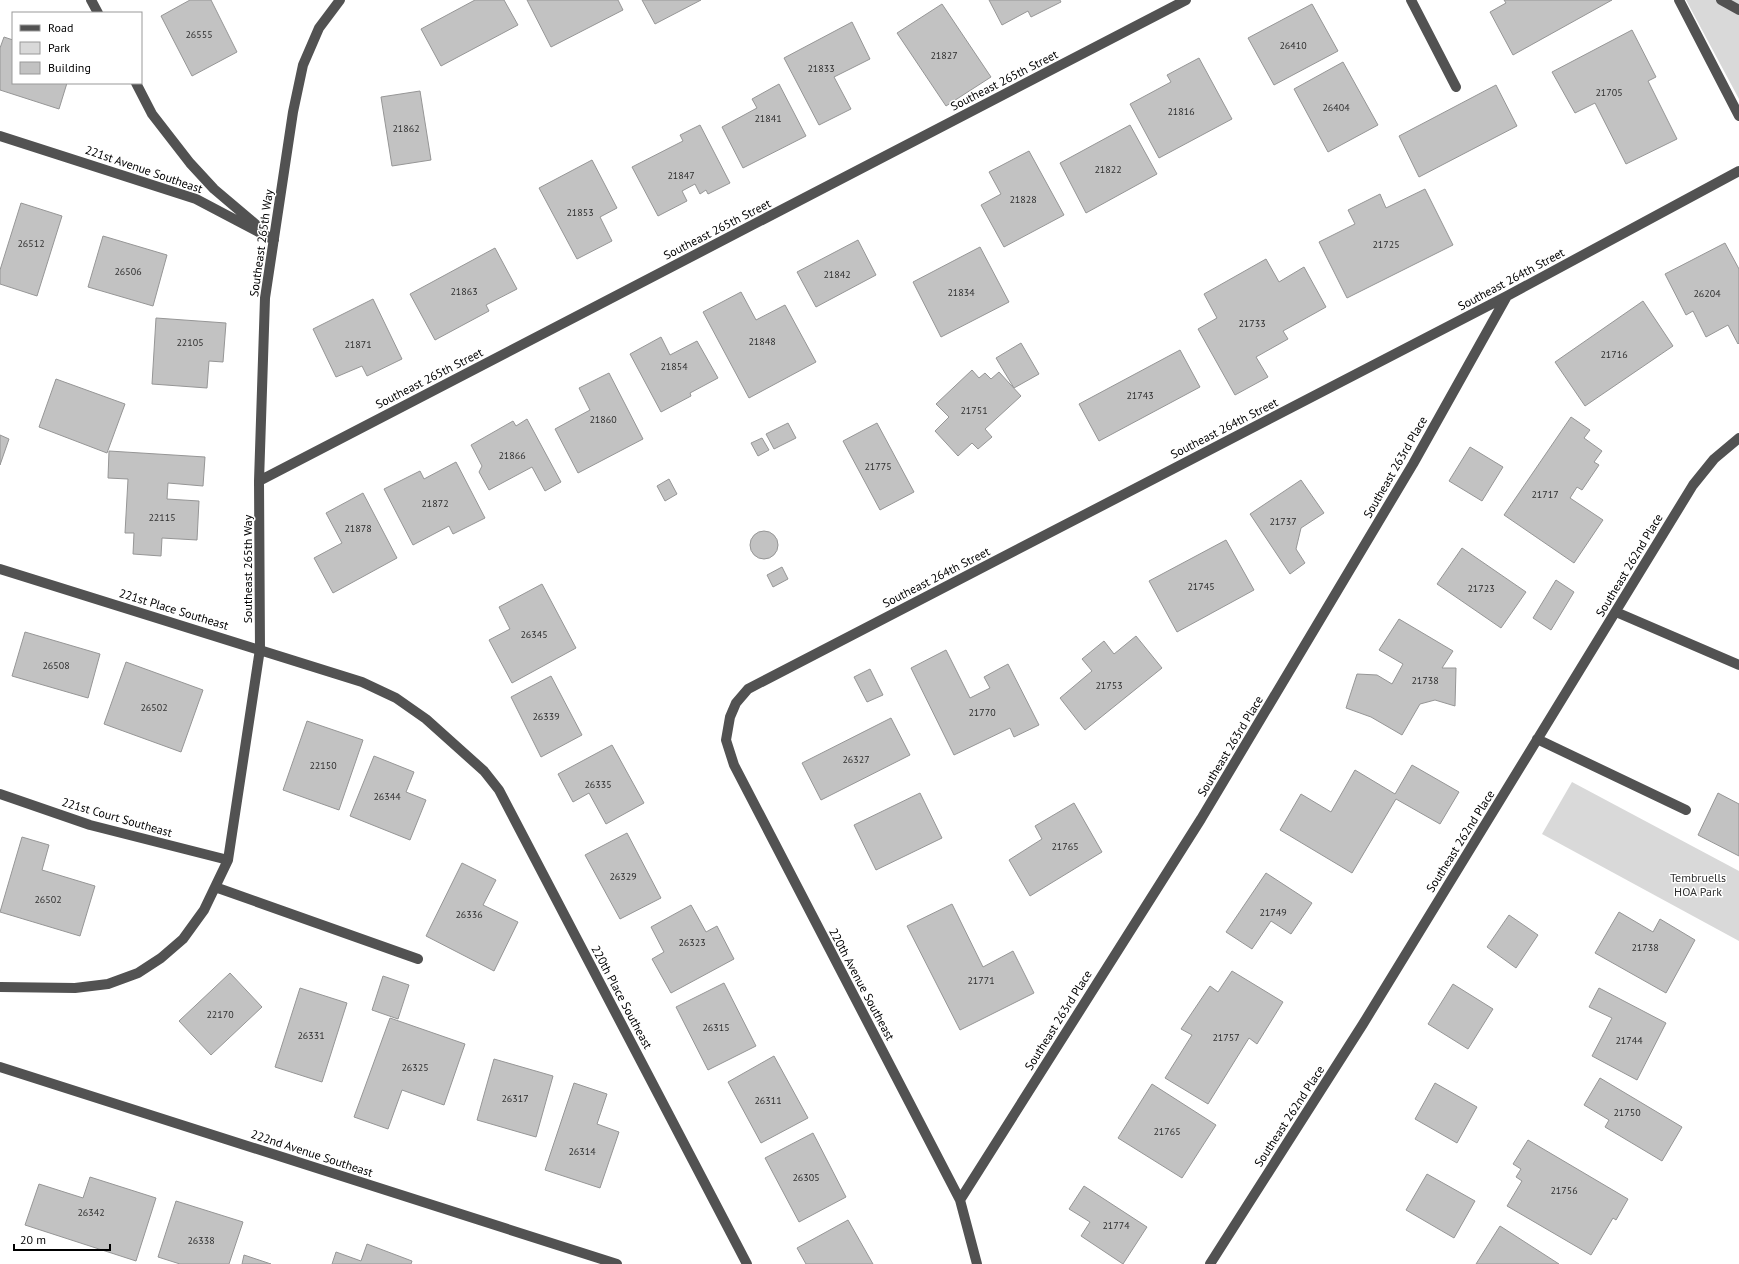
<svg xmlns="http://www.w3.org/2000/svg" width="1739" height="1264" font-family="'PT Sans',sans-serif">
<rect width="100%" height="100%" fill="#fff"/>
<path fill="#d9d9d9" d="M1686 0H1739V99Z
M1572 782 1739 871V941L1542 834Z"/>
<path fill="#c2c2c2" stroke="#969696" d="M190 0H211L237 52 192 76 161 16Z
M475 0H504L518 25 441 66 421 29Z
M527 0H618L623 10 551 47Z
M642 0H701L655 24Z
M989 0H1060L1061 2 1031 17 1028 11 1002 25Z
M1504 0H1612L1513 55 1490 12 1506 3Z
M942 4 991 77 946 106 897 33Z
M1312 4 1338 51 1274 85 1248 38Z
M852 22 870 59 834 77 851 109 819 125 784 58Z
M1632 30 1656 77 1648 81 1677 139 1626 164 1595 103 1575 113 1552 72Z
M4 37 13 40V83H67L59 109 0 90V48Z
M1199 58 1232 119 1159 158 1130 104 1171 82 1167 75Z
M1343 62 1378 125 1328 152 1294 89Z
M779 84 806 136 743 168 722 127 757 108 752 99Z
M1496 85 1517 126 1419 177 1399 136Z
M420 91 431 160 392 166 381 97Z
M700 125 730 183 708 194 706 190 700 194 695 184 682 191 687 201 658 216 632 167 683 141 680 135Z
M1130 125 1157 174 1086 213 1060 163Z
M1029 151 1064 215 1004 247 981 205 1001 194 989 172Z
M592 160 617 208 600 217 612 241 577 259 539 188Z
M1425 189 1453 245 1347 298 1319 242 1355 224 1348 210 1380 194 1386 208Z
M21 203 62 216 37 296 0 284V270Z
M103 236 167 255 153 306 88 287Z
M858 240 876 275 816 307 797 272Z
M1725 243 1739 269V343L1738 344 1728 325 1706 337 1693 311 1686 315 1665 274Z
M980 247 1009 302 941 337 913 282Z
M495 248 517 289 486 305 489 311 435 340 410 294Z
M1266 259 1279 282 1304 267 1326 307 1283 331 1288 339 1256 357 1268 377 1235 395 1198 329 1217 318 1204 294Z
M741 292 756 320 785 305 816 362 749 398 703 312Z
M373 299 402 359 367 376 362 366 336 377 313 329Z
M1643 301 1673 346 1585 406 1555 362Z
M156 318 226 323 223 362 209 361 207 388 152 384Z
M661 337 670 355 697 341 718 378 690 393 691 396 661 412 630 354Z
M1021 343 1039 374 1014 388 996 358Z
M1180 350 1200 387 1099 441 1079 404Z
M972 370 979 378 985 373 991 379 999 372 1021 396 985 429 992 437 978 449 972 443 958 456 935 431 949 417 936 404Z
M609 373 643 439 578 473 555 429 590 410 579 388Z
M56 379 125 404 107 453 39 427Z
M1571 417 1590 430 1584 438 1602 451 1594 462 1599 465 1582 490 1577 487 1570 498 1603 520 1574 563 1504 515Z
M527 419 561 482 545 491 532 467 489 490 479 472 482 466 471 445 513 421 516 426Z
M788 423 796 438 774 449 766 434Z
M877 423 914 492 880 510 843 441Z
M0 435 9 439 0 465Z
M762 438 769 450 758 456 751 443Z
M1470 447 1503 467 1482 501 1449 481Z
M109 451 205 457 203 486 168 483 167 499 199 501 197 540 162 538 161 556 133 554 134 533H125L128 479 108 478Z
M456 462 485 518 453 534 449 526 413 545 384 489 420 471 424 479Z
M669 479 677 494 665 501 657 486Z
M1301 480 1324 513 1301 528 1296 549 1305 563 1290 574 1250 514Z
M363 493 397 558 333 593 314 558 342 543 326 513Z
M750 545a14 14 0 1 1 28 0a14 14 0 1 1-28 0Z
M1226 540 1254 590 1177 632 1149 581Z
M1462 548 1526 592 1501 628 1437 584Z
M782 567 788 579 773 587 767 575Z
M1556 580 1574 592 1551 630 1533 618Z
M542 584 576 648 512 683 489 640 510 629 499 607Z
M1399 619 1453 651 1442 668H1456L1455 706 1435 700 1420 704 1402 735 1371 717 1346 708 1357 674 1377 675 1392 684 1403 664 1379 650Z
M25 632 100 654 88 698 12 676Z
M1136 636 1162 668 1085 730 1060 698 1092 671 1082 659 1104 641 1114 654Z
M946 650 970 698 990 688 984 677 1008 664 1039 725 1014 737 1010 728 954 755 911 668Z
M126 662 203 690 181 752 104 724Z
M870 669 883 695 867 702 854 677Z
M551 676 582 735 541 757 511 697Z
M891 718 910 755 821 800 802 763Z
M307 721 363 740 339 810 283 790Z
M612 745 644 803 606 824 589 793 573 802 558 774Z
M374 756 414 772 406 792 426 800 410 840 350 816Z
M1412 765 1459 792 1440 824 1396 799 1352 873 1280 830 1301 794 1331 812 1355 770 1395 794Z
M920 793 942 838 876 870 854 825Z
M1718 793 1739 804V856L1698 835Z
M1074 803 1102 852 1030 896 1009 860 1042 839 1035 826Z
M627 833 661 898 620 919 585 855Z
M22 837 49 845 42 870 95 886 80 936 0 912Z
M462 863 496 880 483 905 518 922 494 971 426 936Z
M1266 873 1312 903 1291 934 1271 921 1252 949 1226 932Z
M952 904 983 967 1013 951 1034 993 960 1030 907 926Z
M691 905 706 932 717 926 734 959 671 993 652 959 664 952 651 927Z
M1619 912 1653 932 1660 919 1695 940 1666 993 1595 953Z
M1509 915 1538 935 1516 968 1487 947Z
M1232 971 1283 1002 1257 1044 1249 1038 1208 1104 1165 1078 1192 1035 1181 1029 1210 986 1218 992Z
M230 973 262 1007 211 1055 179 1021Z
M383 976 409 985 398 1019 372 1010Z
M724 983 756 1046 708 1070 676 1007Z
M1453 984 1493 1009 1468 1049 1428 1024Z
M300 988 347 1003 322 1082 275 1067Z
M1599 988 1666 1023 1637 1080 1592 1056 1612 1018 1589 1007Z
M390 1018 465 1044 444 1105 402 1090 388 1129 354 1117Z
M774 1056 808 1118 761 1143 728 1082Z
M494 1059 553 1076 536 1137 477 1120Z
M1600 1078 1682 1127 1662 1161 1605 1127 1609 1120 1584 1105Z
M574 1083 607 1094 597 1124 619 1132 600 1188 545 1170Z
M1435 1083 1477 1107 1457 1143 1415 1119Z
M1152 1084 1216 1125 1182 1178 1118 1138Z
M813 1133 846 1197 799 1222 765 1158Z
M1528 1140 1628 1199 1616 1220 1613 1218 1591 1255 1507 1206 1522 1181 1516 1177 1521 1169 1513 1164Z
M1427 1174 1475 1201 1454 1238 1406 1210Z
M90 1177 156 1198 136 1261 25 1225 39 1184 83 1198Z
M1084 1186 1147 1227 1123 1264 1081 1236 1090 1222 1069 1209Z
M176 1201 243 1222 229 1264H180L158 1257Z
M848 1220 873 1264H806L797 1248Z
M1500 1226 1559 1264H1476Z
M367 1244 412 1261 411 1264H332L336 1252 361 1261Z
M244 1255 271 1264H242Z"/>
<g fill="none" stroke-linecap="round" stroke-linejoin="round">
<path stroke="#525252" stroke-width="10" d="M91 0 98 13
M1411 0 1456 87
M1679 0 1739 116
M1721 0 1739 10
M136 83 152 114 190 163 214 189 260 228
M0 136 196 199 274 240
M259 481 1186 0
M0 569 362 682 396 698 426 719 484 771 499 790 747 1264
M1616 612 1739 665
M1537 739 1686 810
M0 794 90 825 228 860
M215 887 418 959
M0 987 75 988 108 984 138 973 161 958 183 939 204 910 228 860 260 649 259 481 265 298 293 112 303 65 319 28 340 0
M0 1067 617 1264
M960 1200 1201 819 1413 464 1507 296
M977 1264 960 1200 734 765 726 740 730 717 736 703 748 689 1507 296 1739 171
M1210 1264 1363 1024 1693 485 1714 459 1739 438"/>
</g>
<g text-anchor="middle" dominant-baseline="central" stroke-width="3" stroke-linejoin="round" paint-order="stroke">
<g font-size="10" fill="#303030">
<text x="199" y="34">26555</text>
<text x="1293" y="45">26410</text>
<text x="944" y="55">21827</text>
<text x="821" y="68">21833</text>
<text x="1609" y="92">21705</text>
<text x="1336" y="107">26404</text>
<text x="1181" y="111">21816</text>
<text x="768" y="118">21841</text>
<text x="406" y="128">21862</text>
<text x="1108" y="169">21822</text>
<text x="681" y="175">21847</text>
<text x="1023" y="199">21828</text>
<text x="580" y="212">21853</text>
<text x="31" y="243">26512</text>
<text x="1386" y="244">21725</text>
<text x="128" y="271">26506</text>
<text x="837" y="274">21842</text>
<text x="464" y="291">21863</text>
<text x="961" y="292">21834</text>
<text x="1707" y="293">26204</text>
<text x="1252" y="323">21733</text>
<text x="762" y="341">21848</text>
<text x="190" y="342">22105</text>
<text x="358" y="344">21871</text>
<text x="1614" y="354">21716</text>
<text x="674" y="366">21854</text>
<text x="1140" y="395">21743</text>
<text x="974" y="410">21751</text>
<text x="603" y="419">21860</text>
<text x="512" y="455">21866</text>
<text x="878" y="466">21775</text>
<text x="1545" y="494">21717</text>
<text x="435" y="503">21872</text>
<text x="162" y="517">22115</text>
<text x="1283" y="521">21737</text>
<text x="358" y="528">21878</text>
<text x="1201" y="586">21745</text>
<text x="1481" y="588">21723</text>
<text x="534" y="634">26345</text>
<text x="56" y="665">26508</text>
<text x="1425" y="680">21738</text>
<text x="1109" y="685">21753</text>
<text x="154" y="707">26502</text>
<text x="982" y="712">21770</text>
<text x="546" y="716">26339</text>
<text x="856" y="759">26327</text>
<text x="323" y="765">22150</text>
<text x="598" y="784">26335</text>
<text x="387" y="796">26344</text>
<text x="1065" y="846">21765</text>
<text x="623" y="876">26329</text>
<text x="48" y="899">26502</text>
<text x="1273" y="912">21749</text>
<text x="469" y="914">26336</text>
<text x="692" y="942">26323</text>
<text x="1645" y="947">21738</text>
<text x="981" y="980">21771</text>
<text x="220" y="1014">22170</text>
<text x="716" y="1027">26315</text>
<text x="311" y="1035">26331</text>
<text x="1226" y="1037">21757</text>
<text x="1629" y="1040">21744</text>
<text x="415" y="1067">26325</text>
<text x="515" y="1098">26317</text>
<text x="768" y="1100">26311</text>
<text x="1627" y="1112">21750</text>
<text x="1167" y="1131">21765</text>
<text x="582" y="1151">26314</text>
<text x="806" y="1177">26305</text>
<text x="1564" y="1190">21756</text>
<text x="91" y="1212">26342</text>
<text x="1116" y="1225">21774</text>
<text x="201" y="1240">26338</text>
</g>
<g font-size="12" fill="#000" stroke="#fff">
<text transform="translate(1004 80) rotate(-27)">Southeast 265th Street</text>
<text transform="translate(144 169) rotate(19)">221st Avenue Southeast</text>
<text transform="translate(717 229) rotate(-27)">Southeast 265th Street</text>
<text transform="translate(261 243) rotate(-82)">Southeast 265th Way</text>
<text transform="translate(1511 279) rotate(-28)">Southeast 264th Street</text>
<text transform="translate(429 378) rotate(-27)">Southeast 265th Street</text>
<text transform="translate(1224 428) rotate(-27)">Southeast 264th Street</text>
<text transform="translate(1395 467) rotate(-60)">Southeast 263rd Place</text>
<text transform="translate(1629 565) rotate(-59)">Southeast 262nd Place</text>
<text transform="translate(247 569) rotate(-90)">Southeast 265th Way</text>
<text transform="translate(936 577) rotate(-27)">Southeast 264th Street</text>
<text transform="translate(174 609) rotate(17)">221st Place Southeast</text>
<text transform="translate(1230 746) rotate(-59)">Southeast 263rd Place</text>
<text transform="translate(117 817) rotate(16)">221st Court Southeast</text>
<text transform="translate(1460 841) rotate(-58)">Southeast 262nd Place</text>
<text transform="translate(862 984) rotate(62)">220th Avenue Southeast</text>
<text transform="translate(622 997) rotate(62)">220th Place Southeast</text>
<text transform="translate(1058 1020) rotate(-58)">Southeast 263rd Place</text>
<text transform="translate(1289 1116) rotate(-57)">Southeast 262nd Place</text>
<text transform="translate(312 1153) rotate(18)">222nd Avenue Southeast</text>
</g>
<g font-size="12" fill="#303030" stroke="#fff">
<text x="1698" y="877">Tembruells<tspan x="1698" dy="14">HOA Park</tspan></text>
</g>
</g>
<rect x="12" y="12" width="130" height="72" fill="#ffffff" stroke="#999999"/>
<rect x="20" y="25" width="20" height="6" fill="#525252" stroke="#999999"/>
<text x="48" y="32" font-size="12" fill="#000000">Road</text>
<rect x="20" y="42" width="20" height="12" fill="#d9d9d9" stroke="#999999"/>
<text x="48" y="52" font-size="12" fill="#000000">Park</text>
<rect x="20" y="62" width="20" height="12" fill="#c2c2c2" stroke="#999999"/>
<text x="48" y="72" font-size="12" fill="#000000">Building</text>
<path d="M14 1244v6h96v-6" fill="none" stroke="#000000" stroke-width="2"/>
<text x="20" y="1244" font-size="12" fill="#000000" stroke="#ffffff" stroke-width="3" paint-order="stroke">20 m</text>
</svg>
